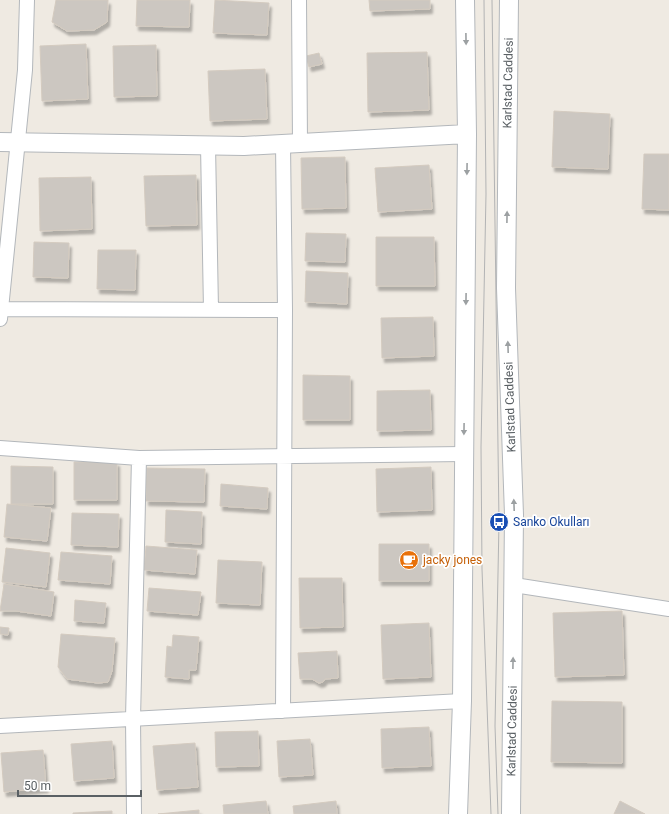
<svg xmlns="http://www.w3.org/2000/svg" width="669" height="814" font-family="Roboto,sans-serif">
<defs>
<filter id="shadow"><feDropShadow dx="2.5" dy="4.5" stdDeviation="1" flood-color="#0004"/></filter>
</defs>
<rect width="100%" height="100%" fill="#efeae2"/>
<path fill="#ccc7c1" stroke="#d4cbc0" filter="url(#shadow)" d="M56 0H108L107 22 94 30 67 31 52 22Z
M137 0H190L189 27 136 26Z
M215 0 269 3 267 35 213 33Z
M369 0H430V9L370 11Z
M86 44 88 99 42 101 40 46Z
M156 45 157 96 114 97 113 46Z
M427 52 429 110 368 112 367 53Z
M319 53 322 64 309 67 306 56Z
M265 69 267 119 210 121 208 71Z
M554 111 610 114 608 169 552 167Z
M644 154H669V210L642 209Z
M345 157 346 208 302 209 301 158Z
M429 165 432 209 378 212 375 168Z
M196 175 197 225 146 226 144 176Z
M91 177 92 229 40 231 39 178Z
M306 233 346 234 345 262 305 261Z
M376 237H434L435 286H376Z
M34 242 69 243 68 278 33 277Z
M98 250H136L135 290 97 289Z
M306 271 348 273 347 304 305 302Z
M433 317 434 356 382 358 381 318Z
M303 375 350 376V420H303Z
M430 390 431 430 377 431V391Z
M74 462H117V500H74Z
M11 466 53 467V504H11Z
M431 467 432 510 377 512 376 469Z
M147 468 205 469 204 502 146 501Z
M221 484 268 488 267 509 220 506Z
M7 504 51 508 47 541 4 537Z
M166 510 202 512 201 544 165 542Z
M72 513 119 514 118 547 71 545Z
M379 544H429V581H379Z
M146 546 197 550 195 574 144 570Z
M6 548 50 553 46 587 2 582Z
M61 552 112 556 110 584 58 580Z
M218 560 262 562 260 605 216 603Z
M299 578H342L343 627 300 628Z
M4 584 54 592 51 616 16 611H0Z
M149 588 201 592 198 615 147 611Z
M75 600 106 603 104 623 74 621Z
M622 611 624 675 555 677 553 613Z
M429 623 431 677 383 679 381 625Z
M0 627 9 628 8 635 0 634Z
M61 634 115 638 112 671 108 682 98 683 67 679 58 667Z
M173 635 199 637 196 670H189V679L165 677 167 646 172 647Z
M337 651 338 678 325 679 323 682 319 683 312 679H300L298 653Z
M552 701 622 702V763L551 762Z
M429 727 431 766 382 768 381 729Z
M258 731 259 766 216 767 215 732Z
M310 739 313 775 279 777 277 741Z
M112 741 114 778 74 781 71 744Z
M195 743 198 787 157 790 153 746Z
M43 750 46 788 4 792 1 753Z
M266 801 268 814H224L223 805Z
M336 801 337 814H294L293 806Z
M620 801 645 814H614Z
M199 810V814H158Z
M112 811V814H73V813Z"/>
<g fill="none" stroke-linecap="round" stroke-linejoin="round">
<defs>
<path id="minor" d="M299 0 300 143
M283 144 285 310
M208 145 211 310
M1 309 285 310 283 711
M0 319 25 70 27 0
M0 448 139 458 464 454
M514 585 669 609
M0 726 462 701
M134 814 133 719 139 458"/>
<path id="tertiary" d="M509 0 506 288 514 515 511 814
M0 142 244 146 467 134
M458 814 462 701 467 134 465 0"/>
</defs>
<use href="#minor" stroke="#b3b7bb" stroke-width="16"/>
<use href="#tertiary" stroke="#b3b7bb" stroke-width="20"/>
<use href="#minor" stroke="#fff" stroke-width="14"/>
<use href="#tertiary" stroke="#fff" stroke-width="18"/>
<path stroke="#b2b3b4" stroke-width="1" d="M484 0 486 194 481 447 482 569 491 814
M492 0 499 522 495 726 498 814"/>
</g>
<defs><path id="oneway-solid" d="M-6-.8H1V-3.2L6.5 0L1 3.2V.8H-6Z"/></defs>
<g fill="#9ca0a2">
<use href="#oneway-solid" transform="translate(466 39) rotate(89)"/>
<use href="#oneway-solid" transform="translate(467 169) rotate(91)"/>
<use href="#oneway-solid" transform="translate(507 217) rotate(-89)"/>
<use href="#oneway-solid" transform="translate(466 299) rotate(91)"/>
<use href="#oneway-solid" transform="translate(508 347) rotate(-92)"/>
<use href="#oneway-solid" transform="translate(464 429) rotate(91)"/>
<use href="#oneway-solid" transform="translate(514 505) rotate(-92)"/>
<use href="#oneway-solid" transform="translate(513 663) rotate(-89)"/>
</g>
<defs>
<symbol id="bus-disc" viewBox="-11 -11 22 22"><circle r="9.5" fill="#1a4fb4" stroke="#fff"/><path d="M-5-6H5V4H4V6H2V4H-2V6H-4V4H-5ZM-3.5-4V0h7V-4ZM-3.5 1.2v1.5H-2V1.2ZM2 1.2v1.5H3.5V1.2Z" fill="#fff"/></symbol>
<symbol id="cafe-disc" viewBox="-11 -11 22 22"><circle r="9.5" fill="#e8710a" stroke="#fff"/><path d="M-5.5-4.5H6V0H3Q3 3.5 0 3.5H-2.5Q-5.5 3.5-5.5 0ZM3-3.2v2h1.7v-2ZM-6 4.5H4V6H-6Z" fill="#fff"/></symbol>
</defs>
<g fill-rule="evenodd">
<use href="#bus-disc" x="488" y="511" width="22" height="22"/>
<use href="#cafe-disc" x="398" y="549" width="22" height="22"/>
</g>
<g text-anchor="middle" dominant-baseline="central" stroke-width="3.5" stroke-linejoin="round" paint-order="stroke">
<g font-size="12" fill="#5a6064" stroke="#fff">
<text transform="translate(508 83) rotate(-89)">Karlstad Caddesi</text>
<text transform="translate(510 407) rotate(-92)">Karlstad Caddesi</text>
<text transform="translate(512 731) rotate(-89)">Karlstad Caddesi</text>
</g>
<g font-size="12" fill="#164399" stroke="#fff" text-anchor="start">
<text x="513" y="522">Sanko Okulları</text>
</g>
<g font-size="12" fill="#c56008" stroke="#fff" text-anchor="start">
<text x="423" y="560">jacky jones</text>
</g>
</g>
<path d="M18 790v6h123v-6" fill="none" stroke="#5a6064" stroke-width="2"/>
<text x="24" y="790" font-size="12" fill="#5a6064" stroke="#ffffff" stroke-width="3" paint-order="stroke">50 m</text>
</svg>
